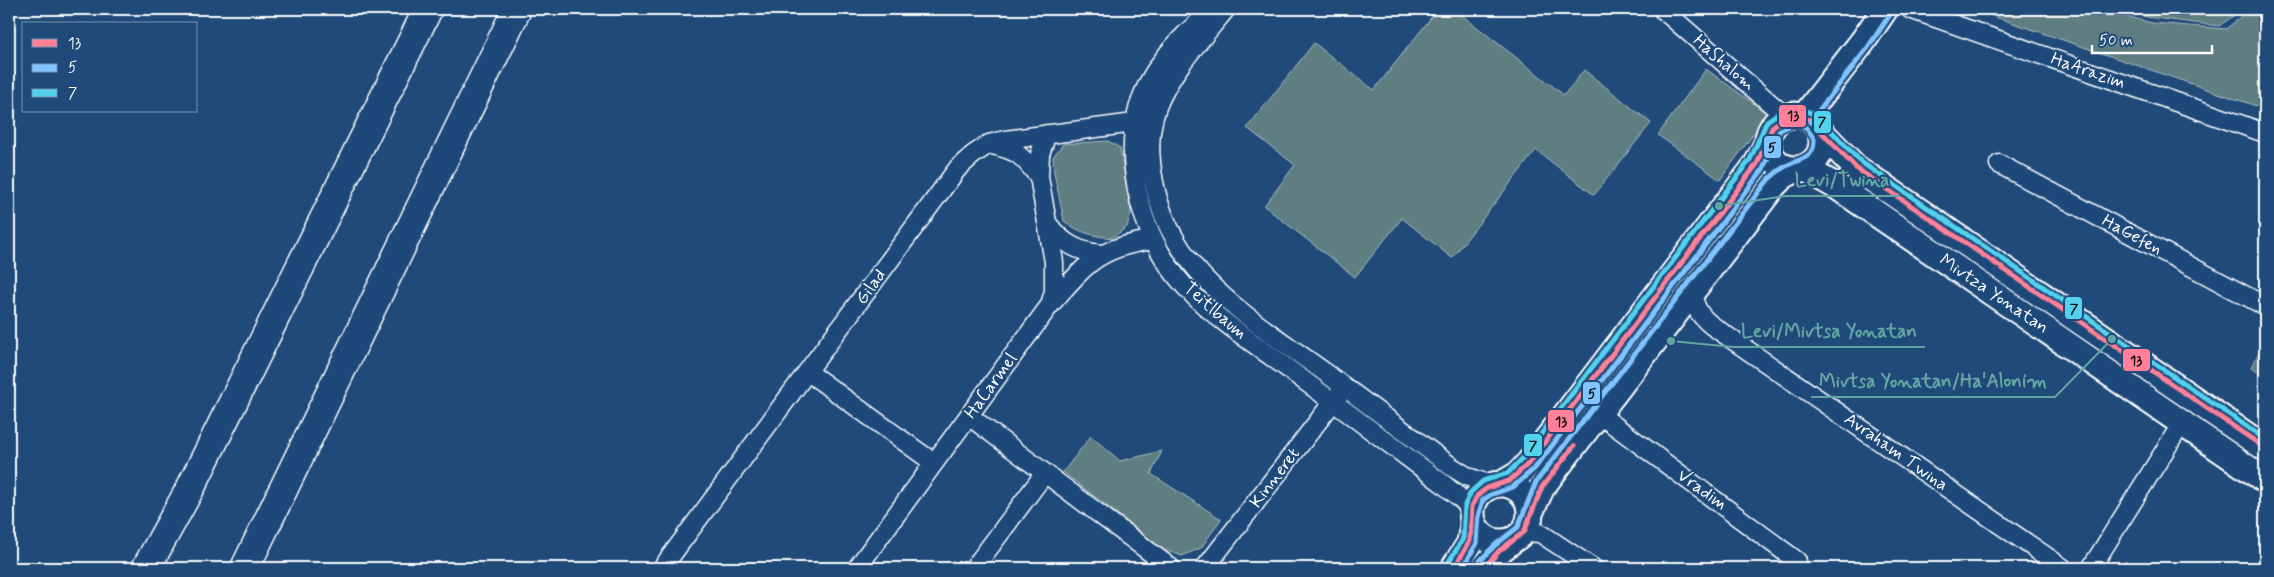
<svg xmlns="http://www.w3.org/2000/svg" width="2274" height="577" font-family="Mynerve,sans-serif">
<rect width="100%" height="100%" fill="#1f4a7a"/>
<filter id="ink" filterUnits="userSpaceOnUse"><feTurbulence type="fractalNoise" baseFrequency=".02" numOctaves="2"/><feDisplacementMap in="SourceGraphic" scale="10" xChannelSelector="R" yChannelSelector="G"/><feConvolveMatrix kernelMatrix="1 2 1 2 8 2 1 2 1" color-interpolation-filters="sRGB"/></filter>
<g filter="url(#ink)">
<path fill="#5e7e82" stroke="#aebec0" d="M1438 9H1454L1564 95 1584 70 1651 123 1594 195 1536 150 1452 258 1402 218 1355 277 1264 206 1295 165 1247 128 1314 43 1374 90Z
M1972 9H2098L2152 23 2226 29 2250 9H2265V109Z
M2119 9H2243L2219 26 2147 17Z
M1706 69 1768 114 1720 180 1658 135Z
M1108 141 1120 148 1131 213 1127 227 1112 238C1093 236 1080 233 1064 221L1054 172 1053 157 1063 144Z
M2265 341V375L2251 367Z
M1091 436 1120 461 1162 451 1151 474 1221 519 1201 548 1182 556 1164 550 1063 472Z"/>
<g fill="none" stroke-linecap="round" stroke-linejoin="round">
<defs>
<path id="street" d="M1214 9C1146 63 1118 116 1140 203 1149 237 1168 271 1194 296 1222 323 1256 345 1287 368 1339 406 1390 444 1442 483L1465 502 1471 514
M1226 9C1202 39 1171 70 1157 107 1148 132 1149 156 1154 182 1171 274 1249 317 1319 368 1363 401 1408 434 1452 467L1468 477 1492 485
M1662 9 1786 117
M1910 9 2265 133
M1047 134 1040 154 1039 177 1054 262V291L1050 305
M992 145C1019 151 1022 156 1039 177
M1999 164 2265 306
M1048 224C1062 243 1078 252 1101 254
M1692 292C1695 308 1699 315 1711 325L2063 568
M808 372 934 463
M1599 414 1797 561 1791 568
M969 416 1171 568
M1524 532 1540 533 1593 568
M662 568 958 168 974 154 989 144 1005 140 1134 123 1152 126
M857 568 1050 305C1085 266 1097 247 1153 240
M974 568 1045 473
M1205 568 1339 394
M2091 568 2182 423"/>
<path id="secondary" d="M1768 142a27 27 0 1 1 54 0a27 27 0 1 1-54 0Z
M1804 117 1863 41 1885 9
M1819 130 1856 168 2265 448
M1804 168 1839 188 2265 480
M1472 513a29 29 0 1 1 58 0a29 29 0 1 1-58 0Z
M1502 484 1519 474 1529 463 1757 164 1768 141
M1530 513 1542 487 1774 185 1783 176 1795 170
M1454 568 1470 543 1473 524
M1484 568 1499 551 1513 540"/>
<path id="highway" d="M146 568 191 487 428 9
M245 568 517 9"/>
</defs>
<use href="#street" stroke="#fff" stroke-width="21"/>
<use href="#secondary" stroke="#fff" stroke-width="29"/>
<use href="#highway" stroke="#fff" stroke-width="31"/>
<use href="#street" stroke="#1f4a7a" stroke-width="18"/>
<use href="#secondary" stroke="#1f4a7a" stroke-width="25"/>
<use href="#highway" stroke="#1f4a7a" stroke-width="28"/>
<defs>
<path id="bus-1" d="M1454 568 1470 541 1472 506 1477 496 1487 488 1509 481 1529 463 1757 164 1773 126 1786 117 1795 115 1810 120 1856 168 2265 448
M1484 568 1499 551 1524 532 1542 487 1574 446"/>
<path id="bus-2" d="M1810 122 1869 46 1891 13
M1463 568 1477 543 1479 513 1483 500 1490 495 1513 487 1535 468 1763 169 1780 130 1793 124 1806 128 1814 139C1815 158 1802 158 1788 165 1780 169 1774 174 1768 180L1536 482 1518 527 1494 546 1478 563"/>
<path id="bus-3" d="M1448 563 1463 539 1465 505 1471 492 1483 481 1508 473 1523 458 1750 160 1767 121 1783 110 1795 108 1815 114 1861 162 2265 439"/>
</defs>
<use href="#bus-1" stroke="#1f4a7a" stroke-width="9"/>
<use href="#bus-2" stroke="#1f4a7a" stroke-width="9"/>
<use href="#bus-3" stroke="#1f4a7a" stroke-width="9"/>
<use href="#bus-1" stroke="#ff8098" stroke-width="5"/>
<use href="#bus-2" stroke="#80c4ff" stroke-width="5"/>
<use href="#bus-3" stroke="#53d2ee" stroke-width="5"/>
</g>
</g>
<g text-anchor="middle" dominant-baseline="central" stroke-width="4" stroke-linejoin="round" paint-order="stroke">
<g font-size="18" fill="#fff" stroke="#1f4a7a">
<text transform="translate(1724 63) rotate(41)">HaShalom</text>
<text transform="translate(2088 71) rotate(19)">HaArazim</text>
<text transform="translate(2132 235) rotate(28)">HaGefen</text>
<text transform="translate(871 287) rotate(-54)">Gilad</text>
<text transform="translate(1994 294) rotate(34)">Mivtza Yonatan</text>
<text transform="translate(1215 311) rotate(41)">Teitlbaum</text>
<text transform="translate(991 386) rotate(-54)">HaCarmel</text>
<text transform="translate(1896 452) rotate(35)">Avraham Twina</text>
<text transform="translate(1275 478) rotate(-53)">Kinneret</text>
<text transform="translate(1702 490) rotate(36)">Vradim</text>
</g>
</g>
<path fill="none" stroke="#63a6a1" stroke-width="2" d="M1719 206L1785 196H1899M1671 341L1733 347H1925M2112 339L2055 397H1811"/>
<g fill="#63a6a1" stroke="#1f4a7a" stroke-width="2">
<circle cx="1719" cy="206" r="5"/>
<circle cx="1671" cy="341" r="5"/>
<circle cx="2112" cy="339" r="5"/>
</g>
<g font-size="19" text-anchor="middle" font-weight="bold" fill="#63a6a1" stroke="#1f4a7a" stroke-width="4" stroke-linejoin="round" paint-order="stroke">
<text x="1842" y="186">Levi/Twina</text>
<text x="1829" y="337">Levi/Mivtsa Yonatan</text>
<text x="1933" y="387">Mivtsa Yonatan/Ha'Alonim</text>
</g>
<g stroke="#1f4a7a" stroke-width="2">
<rect x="1778" y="104" width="29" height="24" rx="5" fill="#ff8098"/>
<rect x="1813" y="110" width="19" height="24" rx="5" fill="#53d2ee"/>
<rect x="1763" y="135" width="19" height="24" rx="5" fill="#80c4ff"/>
<rect x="2064" y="296" width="19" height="24" rx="5" fill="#53d2ee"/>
<rect x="2122" y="348" width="29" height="24" rx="5" fill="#ff8098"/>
<rect x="1582" y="381" width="19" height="24" rx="5" fill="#80c4ff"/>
<rect x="1547" y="409" width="28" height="24" rx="5" fill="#ff8098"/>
<rect x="1523" y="433" width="20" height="24" rx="5" fill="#53d2ee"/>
</g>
<g font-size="14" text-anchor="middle" font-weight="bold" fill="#111">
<text x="1793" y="120">13</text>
<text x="1822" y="126">7</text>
<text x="1772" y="152">5</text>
<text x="2074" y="313">7</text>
<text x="2136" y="365">13</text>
<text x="1592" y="398">5</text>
<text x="1561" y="426">13</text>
<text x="1533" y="450">7</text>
</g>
<rect width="2274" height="577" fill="none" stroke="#1f4a7a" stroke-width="30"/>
<rect x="15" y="15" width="2244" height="547" fill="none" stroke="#fff" stroke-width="2" filter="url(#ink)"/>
<rect x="22" y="22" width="175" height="90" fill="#1f4a7a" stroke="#7992af"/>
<rect x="32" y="39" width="25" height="8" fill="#ff8098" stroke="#7992af"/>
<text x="68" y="48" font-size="15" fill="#ffffff">13</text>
<rect x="32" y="64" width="25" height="8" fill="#80c4ff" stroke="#7992af"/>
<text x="68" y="72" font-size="15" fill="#ffffff">5</text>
<rect x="32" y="89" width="25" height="8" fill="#53d2ee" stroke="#7992af"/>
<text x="68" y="98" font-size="15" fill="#ffffff">7</text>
<path d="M2092 45v8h120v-8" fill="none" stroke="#ffffff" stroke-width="2.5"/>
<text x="2099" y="45" font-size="15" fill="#ffffff" stroke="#1f4a7a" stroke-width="4" paint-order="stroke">50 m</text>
</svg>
